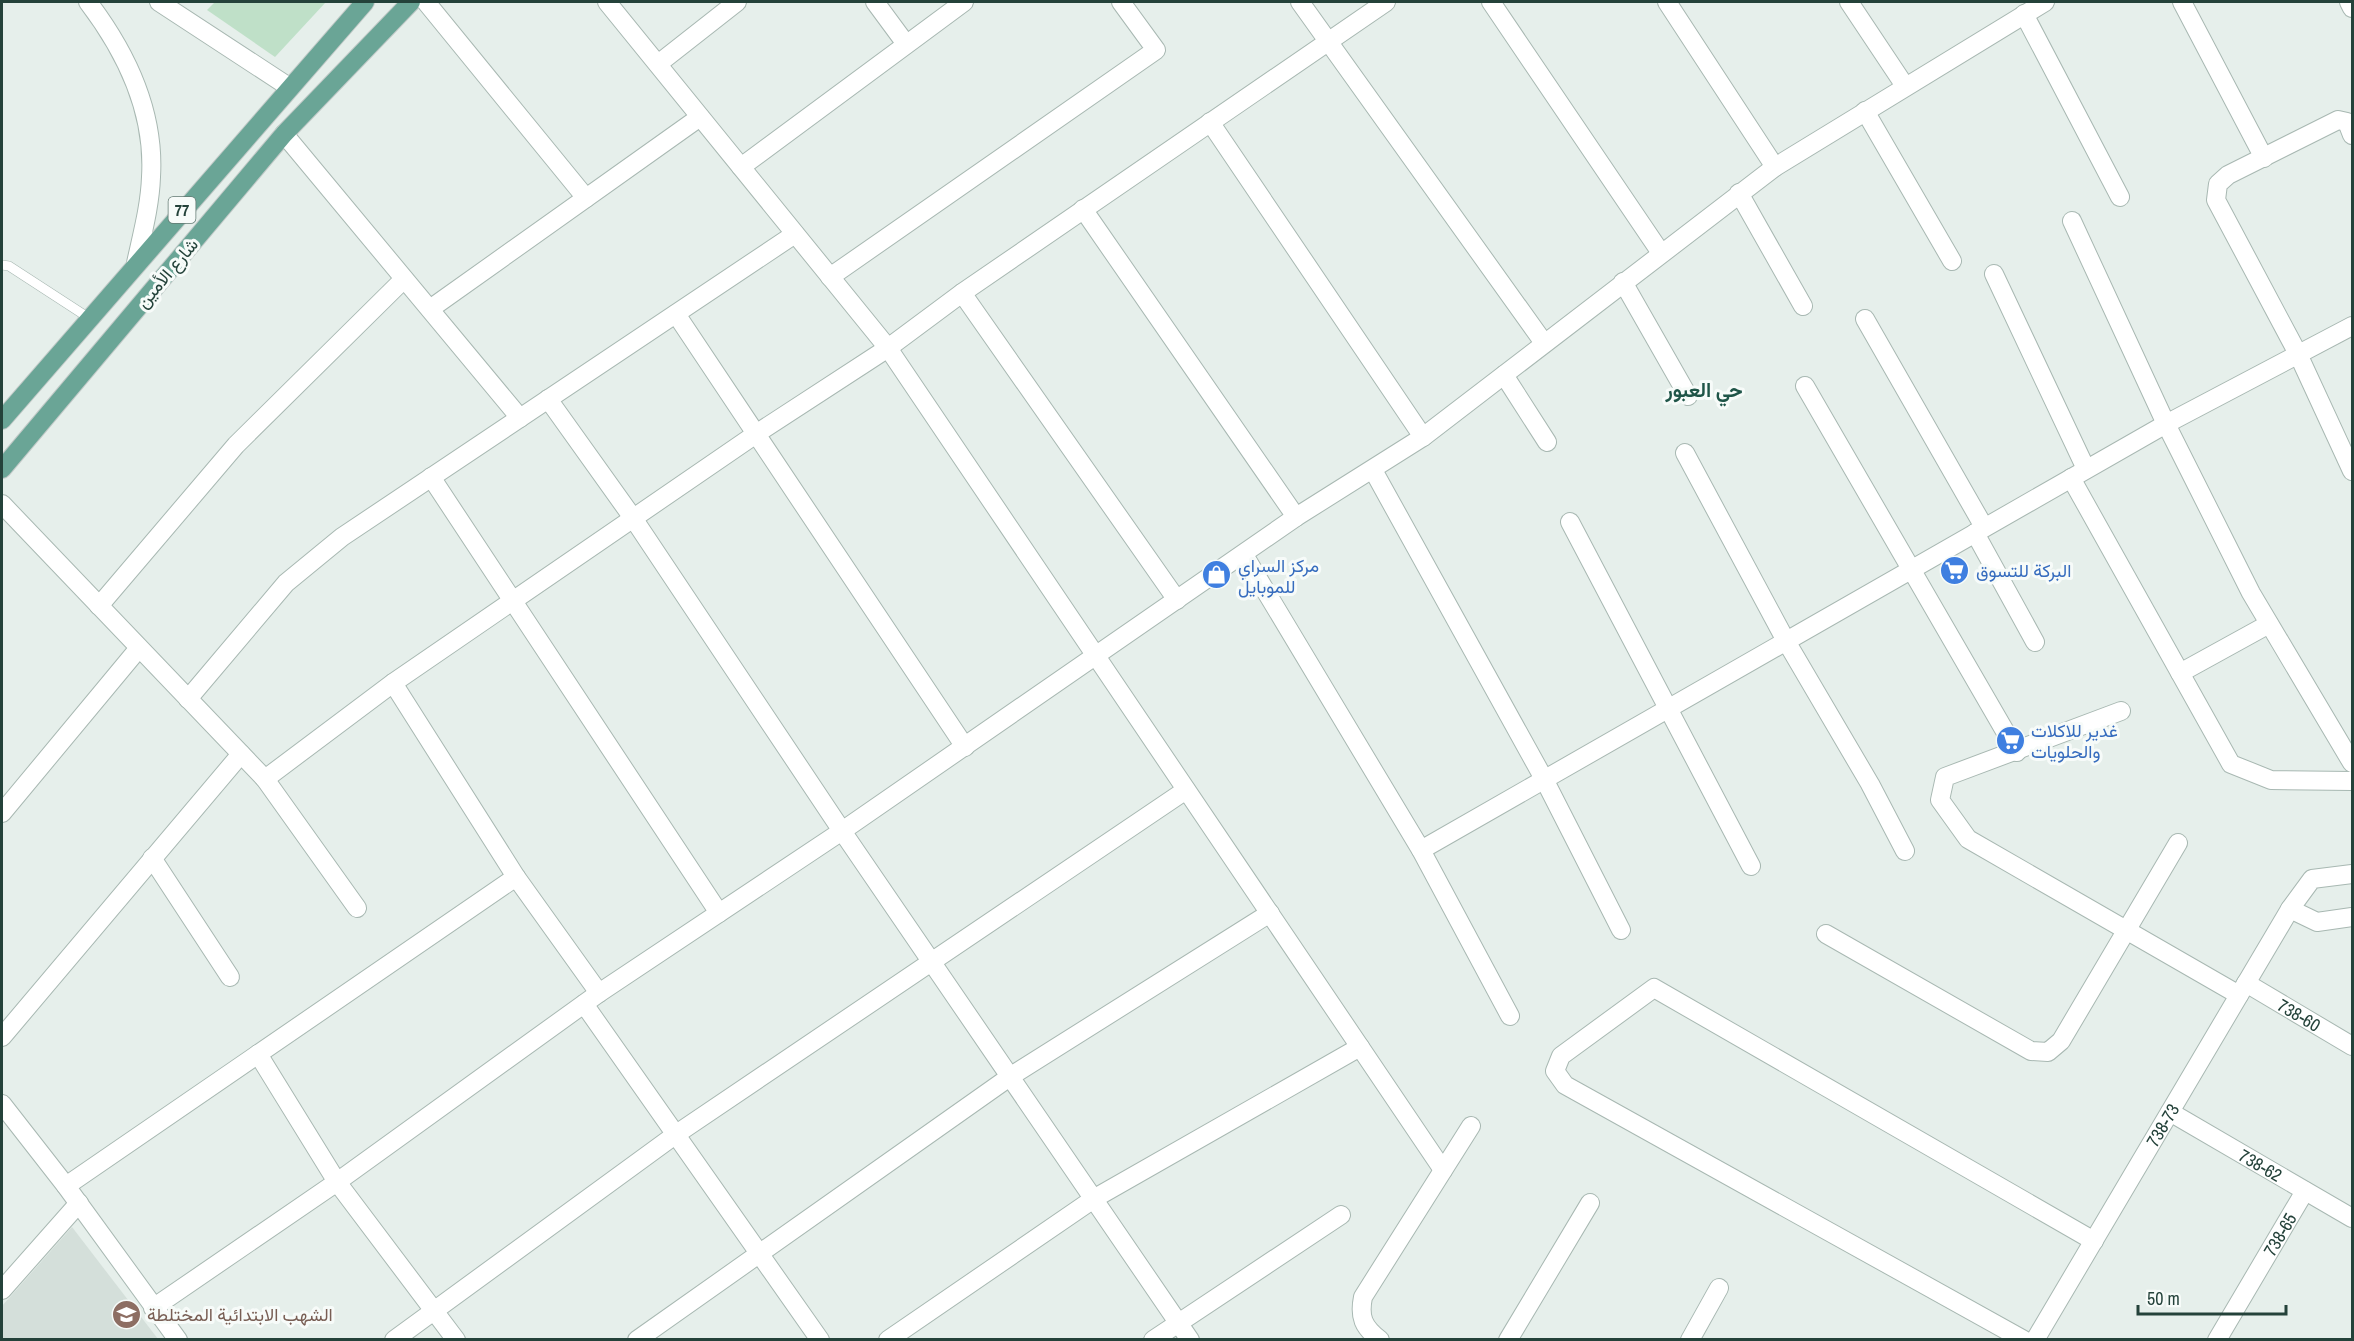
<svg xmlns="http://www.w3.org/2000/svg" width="2354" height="1341" font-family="'Archivo Narrow',Vazirmatn,sans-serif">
<rect width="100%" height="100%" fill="#e6efeb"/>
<path fill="#d4dfda" d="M72 1227 158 1339H2V1306Z"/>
<path fill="#bfe0c8" d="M215 2H326L275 57 207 10Z"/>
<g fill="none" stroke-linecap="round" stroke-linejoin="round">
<defs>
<path id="service" d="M2 265 9 266 89 318"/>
<g id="minor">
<path d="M426 2 586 198"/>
<path d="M607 2 888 348 1443 1170"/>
<path d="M875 2 906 44"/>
<path d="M1300 2 1544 343"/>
<path d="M1491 2 1661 253"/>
<path d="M1667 2 1775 167"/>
<path d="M1849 2 1905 86"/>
<path d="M2182 2 2264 158"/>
<path d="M2349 2 2352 8"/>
<path d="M2024 14 2120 197"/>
<path d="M658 64 737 2"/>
<path d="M1865 111 1952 261"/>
<path d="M1210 122 1423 437"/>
<path d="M284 134 520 418"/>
<path d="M2352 135 2347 122 2338 120 2228 175 2218 184 2216 200 2298 354 2352 471"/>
<path d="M741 167 964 2"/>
<path d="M1739 193 1803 306"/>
<path d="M1083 209 1296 517"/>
<path d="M2072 221 2166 424 2251 593 2352 763"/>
<path d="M1994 274 2086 469"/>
<path d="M830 277 1156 50 1121 2"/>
<path d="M1623 282 1688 396"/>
<path d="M962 293 1177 600"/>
<path d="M430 309 700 117"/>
<path d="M676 314 965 747"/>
<path d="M1865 319 1984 527"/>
<path d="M1504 375 1547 442"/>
<path d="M1805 386 2017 752"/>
<path d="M548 399 633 518 842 831 1190 1340"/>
<path d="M1685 453 1786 641 1870 784 1905 851"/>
<path d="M1373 470 1544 779 1621 930"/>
<path d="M431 477 719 913"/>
<path d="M2071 478 2231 764 2271 780 2352 781"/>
<path d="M2 504 265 779 357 908"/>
<path d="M1570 522 1751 866"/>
<path d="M1975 533 2035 642"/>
<path d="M1244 555 1421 850 1510 1016"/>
<path d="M99 606 236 445 404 279"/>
<path d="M2180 673 2269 624"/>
<path d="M393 683 516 877 599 993"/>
<path d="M188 699 286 583 342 537 795 234"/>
<path d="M2121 711 1945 777 1940 800 1968 839 2239 995"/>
<path d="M265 779 393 683 756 434 888 348 962 293 1386 2"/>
<path d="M2 813 139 648"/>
<path d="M1421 850 2166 424 2352 326"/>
<path d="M152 858 230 977"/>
<path d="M2290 909 2317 922 2352 917"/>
<path d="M1826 934 2031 1051 2048 1052 2061 1041 2178 843"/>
<path id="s1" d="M2246 983 2352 1046"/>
<path d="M584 1004 820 1340"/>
<path d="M2 1037 241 754"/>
<path d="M258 1054 337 1182 456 1340"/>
<path d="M2 1104 66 1186 178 1340"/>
<path id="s2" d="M2170 1112 2352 1218"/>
<path d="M66 1186 516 877"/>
<path d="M2 1290 79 1203"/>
<path d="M153 1308 337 1182 599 993 842 831 1296 517 1423 437 1775 167 2045 2"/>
<path d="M394 1340 675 1135 1186 790"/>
<path d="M637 1340 1011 1076 1270 913"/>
<path d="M888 1340 1095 1198 1360 1047"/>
<path d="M1153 1340 1341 1215"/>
<path d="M1380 1340C1363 1327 1359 1317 1363 1297L1471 1126"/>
<path d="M1508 1340 1590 1203"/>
<path d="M1690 1340 1719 1288"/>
<path d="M2024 1340 1565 1085 1555 1071 1561 1056 1654 988 2094 1241"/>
<path id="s3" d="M2035 1340 2290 909 2312 879 2352 874"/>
<path id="s4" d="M2217 1340 2305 1191"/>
</g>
<path id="tertiary" d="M88 2C126 52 155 112 151 177 150 206 142 235 136 263
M159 2 289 87"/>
<path id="primary" d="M2 420 365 2
M2 469 284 134 411 2"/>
</defs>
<use href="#service" stroke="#a8b8b2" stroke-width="10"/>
<use href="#minor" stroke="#a8b8b2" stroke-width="20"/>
<use href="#tertiary" stroke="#a8b8b2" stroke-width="20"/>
<use href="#primary" stroke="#c2cac8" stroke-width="20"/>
<use href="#service" stroke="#fff" stroke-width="9"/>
<use href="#minor" stroke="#fff" stroke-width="18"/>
<use href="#tertiary" stroke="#fff" stroke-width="18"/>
<use href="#primary" stroke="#6aa596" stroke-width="18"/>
</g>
<defs>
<symbol id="supermarket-disc" viewBox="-11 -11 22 22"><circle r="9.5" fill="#3f7fe0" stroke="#f7fbf9"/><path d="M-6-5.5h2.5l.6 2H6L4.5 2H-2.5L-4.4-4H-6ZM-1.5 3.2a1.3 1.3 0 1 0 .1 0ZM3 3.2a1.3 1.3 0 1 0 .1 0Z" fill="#fff"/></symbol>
<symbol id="shop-disc" viewBox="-11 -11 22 22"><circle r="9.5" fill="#3f7fe0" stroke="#f7fbf9"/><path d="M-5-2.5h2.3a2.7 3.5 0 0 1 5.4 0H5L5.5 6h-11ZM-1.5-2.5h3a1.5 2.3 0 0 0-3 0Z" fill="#fff"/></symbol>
<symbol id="school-disc" viewBox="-11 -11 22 22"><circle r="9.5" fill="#8d6e63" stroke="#f7fbf9"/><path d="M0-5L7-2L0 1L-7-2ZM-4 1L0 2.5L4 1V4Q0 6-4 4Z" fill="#fff"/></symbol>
</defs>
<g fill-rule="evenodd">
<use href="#supermarket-disc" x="1938" y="554" width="33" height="33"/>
<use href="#shop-disc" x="1200" y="558" width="33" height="33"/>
<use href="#supermarket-disc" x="1994" y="724" width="33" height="33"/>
<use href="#school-disc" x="110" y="1298" width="33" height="33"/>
</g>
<g text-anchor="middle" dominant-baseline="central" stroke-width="6" stroke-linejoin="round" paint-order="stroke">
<rect fill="#f7fbf9" stroke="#637a73" stroke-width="1.5" x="168.5" y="197" width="27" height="26" rx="4.5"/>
<g font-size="16" font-weight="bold" fill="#24423a">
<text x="182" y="210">77</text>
</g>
<g font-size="18" fill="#24423a" stroke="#f7fbf9">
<text transform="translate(167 273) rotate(-50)">شارع الأمين</text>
<text stroke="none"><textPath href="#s1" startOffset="62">738-60</textPath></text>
<text stroke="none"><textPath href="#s3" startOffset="250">738-73</textPath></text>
<text stroke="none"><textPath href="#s2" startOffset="105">738-62</textPath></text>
<text stroke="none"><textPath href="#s4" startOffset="123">738-65</textPath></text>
</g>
<g font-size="18" fill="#366cbe" stroke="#f7fbf9" text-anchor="start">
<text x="1238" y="565">مركز السراي<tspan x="1238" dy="21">للموبايل</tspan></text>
<text x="1976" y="570">البركة للتسوق</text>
<text x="2031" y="730">غدير للاكلات<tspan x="2031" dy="21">والحلويات</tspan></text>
</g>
<g font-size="18" fill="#785e54" stroke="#f7fbf9" text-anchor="start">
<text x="147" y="1314">الشهب الابتدائية المختلطة</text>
</g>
<g font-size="20" font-weight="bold" fill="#1f5548" stroke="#f7fbf9">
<text x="1704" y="389">حي العبور</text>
</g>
</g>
<rect width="2354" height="1341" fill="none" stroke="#24423a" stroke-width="6"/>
<path d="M2138 1305v9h148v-9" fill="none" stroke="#24423a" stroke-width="3"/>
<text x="2147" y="1305" font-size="18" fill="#24423a" stroke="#f7fbf9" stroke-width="4.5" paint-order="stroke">50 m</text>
</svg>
